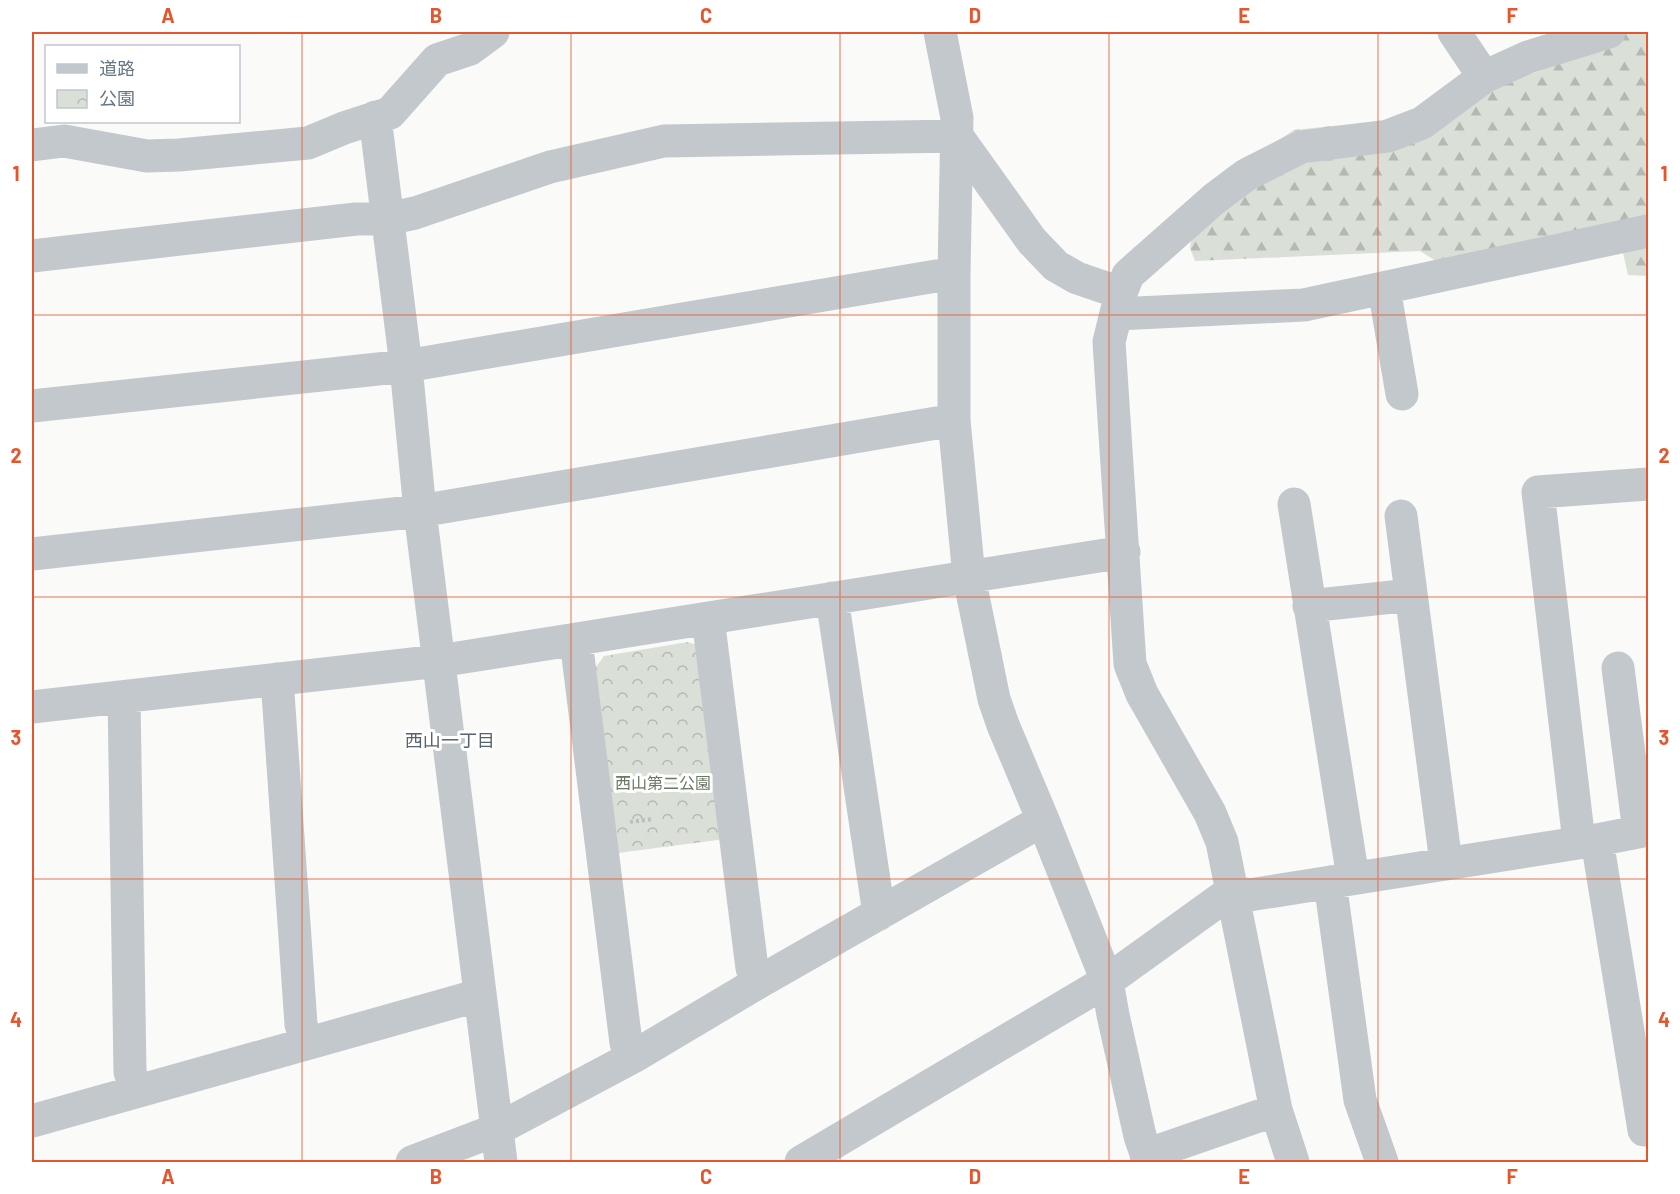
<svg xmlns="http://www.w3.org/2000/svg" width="1680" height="1194" font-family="Barlow,'Noto Sans JP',sans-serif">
<defs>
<pattern id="forest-firs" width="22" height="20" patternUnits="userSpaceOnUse" patternTransform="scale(1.5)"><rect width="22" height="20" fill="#dadfd7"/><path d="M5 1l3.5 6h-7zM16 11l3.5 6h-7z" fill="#b4b9b4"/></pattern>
<pattern id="park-crowns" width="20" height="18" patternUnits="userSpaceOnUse" patternTransform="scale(1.5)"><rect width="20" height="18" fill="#dadfd7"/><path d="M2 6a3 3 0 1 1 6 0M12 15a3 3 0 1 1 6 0" fill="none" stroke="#b4b9b4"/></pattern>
</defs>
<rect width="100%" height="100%" fill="#fafaf8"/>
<path fill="url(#forest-firs)" d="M1627 32H1648V276L1628 275 1617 226 1439 263 1420 251 1195 261 1190 248 1200 192 1294 130 1390 120 1500 85 1614 44Z"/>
<path fill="url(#park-crowns)" d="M688 642 697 645 725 839 618 853 596 667 604 656Z"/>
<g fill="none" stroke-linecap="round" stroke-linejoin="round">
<path stroke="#bbbfc2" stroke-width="4" stroke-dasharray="3 3" stroke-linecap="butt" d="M630 822 653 819"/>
<path stroke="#c3c8cc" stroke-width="33" d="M940 32 957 118 954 273V420L969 577 994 699 1003 725 1043 820 1107 981 1113 1015 1140 1136 1149 1162
M1454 32 1484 77
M375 117 406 366 420 511 501 1162
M957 136 1032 241 1056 266 1077 278 1121 293 1128 275 1214 199 1246 175 1301 147 1388 136 1422 123 1484 77 1528 57 1609 32
M32 145 64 141 147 156 179 155 308 143 344 128 390 113 437 60 470 49 493 32
M32 256 356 219H387L415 213 550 167 664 141 957 136
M1384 288 1402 394
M1121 293 1109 342 1130 664 1142 694 1210 813 1222 842 1276 1110 1146 1155
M1117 314 1304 305 1648 231
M32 406 406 366 954 273
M1294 504 1353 878
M1401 516 1446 863
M32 554 420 511 954 420
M832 598 879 914
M1309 606 1411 595
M708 618 752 968 759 982
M576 640 626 1043 633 1057
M1618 668 1639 832
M277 679 301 1024 306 1043
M124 697 130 1072 136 1091
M32 707 439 661 1124 552
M1597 840 1644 1130 1648 1129
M1579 842 1538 492 1648 484
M1330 882 1360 1100 1382 1162
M1276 1110 1293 1162
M32 1121 480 995
M412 1162 496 1130 633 1057 759 982 1043 820
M801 1162 1107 981 1232 891 1249 895 1597 840 1648 830"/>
</g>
<path fill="none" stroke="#e4572e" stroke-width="1.5" stroke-opacity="0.55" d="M302 32V1162M571 32V1162M840 32V1162M1109 32V1162M1378 32V1162M32 315H1648M32 597H1648M32 879H1648"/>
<g text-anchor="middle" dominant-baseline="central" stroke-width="6" stroke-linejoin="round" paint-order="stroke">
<g font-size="16" fill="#687a64" stroke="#fff">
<text x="663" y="782">西山第二公園</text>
</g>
<g font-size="18" fill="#57646e" stroke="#fff">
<text x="450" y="740">西山一丁目</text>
</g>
</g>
<rect width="1680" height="1194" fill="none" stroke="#ffffff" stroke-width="66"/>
<rect x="45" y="45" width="195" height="78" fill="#ffffff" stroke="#c1c8cd" stroke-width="1.5"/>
<rect x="57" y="64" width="30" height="9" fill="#c3c8cc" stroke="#c1c8cd" stroke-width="1.5"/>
<text x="99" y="75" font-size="18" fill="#657683">道路</text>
<rect x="57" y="90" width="30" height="18" fill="url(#park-crowns)" stroke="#c1c8cd" stroke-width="1.5"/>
<text x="99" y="105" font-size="18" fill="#657683">公園</text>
<rect x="33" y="33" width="1614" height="1128" fill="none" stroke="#e4572e" stroke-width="2"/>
<g font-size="20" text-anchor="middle" font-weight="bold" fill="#e4572e">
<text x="168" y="23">A</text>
<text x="436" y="23">B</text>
<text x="706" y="23">C</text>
<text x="975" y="23">D</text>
<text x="1244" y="23">E</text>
<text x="1512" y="23">F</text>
<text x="16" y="181">1</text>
<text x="1664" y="181">1</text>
<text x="16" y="463">2</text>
<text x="1664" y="463">2</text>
<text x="16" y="745">3</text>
<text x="1664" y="745">3</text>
<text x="16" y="1027">4</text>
<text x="1664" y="1027">4</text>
<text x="168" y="1184">A</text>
<text x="436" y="1184">B</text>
<text x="706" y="1184">C</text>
<text x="975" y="1184">D</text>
<text x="1244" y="1184">E</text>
<text x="1512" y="1184">F</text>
</g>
</svg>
